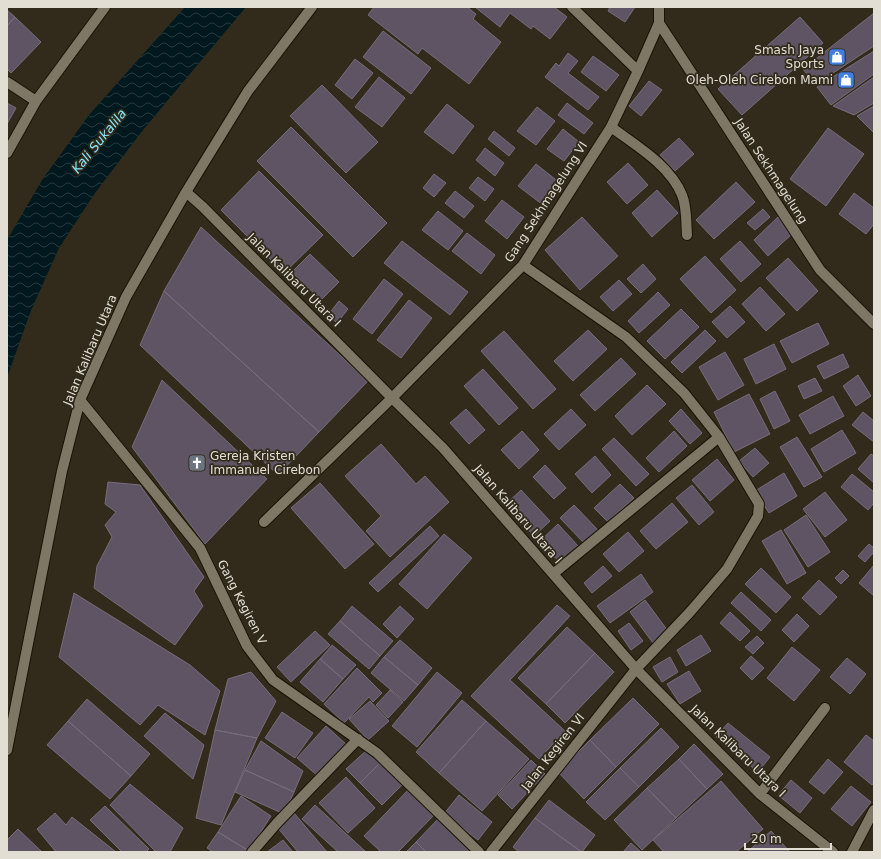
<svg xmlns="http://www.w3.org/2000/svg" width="881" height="859" font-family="'DejaVu Sans',sans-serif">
<defs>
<pattern id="water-waves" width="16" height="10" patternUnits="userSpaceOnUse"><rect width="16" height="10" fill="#00191f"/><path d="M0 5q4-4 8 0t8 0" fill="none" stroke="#253a3f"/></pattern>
</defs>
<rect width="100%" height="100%" fill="#322b1b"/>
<path fill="url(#water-waves)" d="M185 7H246L143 130 95 193 59 248 30 313 7 378V240L42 180 89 115Z"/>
<path fill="#5f5464" stroke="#776c7c" d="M374 7H467L476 14 473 19 501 42 469 84 422 48 418 54 368 15Z
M475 7H554L567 17 550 39 533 26 531 29 510 13 500 27Z
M610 7H635L625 22 608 11Z
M7 10 15 17 7 26Z
M874 13V46L815 85 803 69Z
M15 17 41 42 11 73 7 69V26Z
M800 17 823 43 742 115 718 89Z
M383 31 431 68 411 94 363 57Z
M874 51V74L831 105 817 87Z
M568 53 578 61 568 73 599 97 588 110 545 77 556 63 559 66Z
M593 56 619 75 606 91 581 72Z
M355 59 373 73 352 99 335 85Z
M379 77 405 98 382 127 355 107Z
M874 77V103L854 115 833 106Z
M649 81 662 90 641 116 629 106Z
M322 85 378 142 346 173 290 116Z
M7 103 16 108 7 124Z
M567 103 593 123 584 134 558 115Z
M447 104 474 126 453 154 424 132Z
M874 106V131L873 132 857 116Z
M537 107 555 121 536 145 517 131Z
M291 127 387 223 353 257 257 161Z
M828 128 864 154 826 206 790 179Z
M563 129 579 142 564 161 547 149Z
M494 131 515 148 509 156 488 139Z
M679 138 694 154 675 171 660 155Z
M485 148 504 163 495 176 476 160Z
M628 163 648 185 627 204 607 182Z
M536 164 560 183 543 205 518 186Z
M259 171 323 235 284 273 221 210Z
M434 174 446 183 434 197 423 188Z
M478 177 494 189 485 201 469 188Z
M736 182 755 202 714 239 696 220Z
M657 190 678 213 652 237 632 213Z
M455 191 474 206 464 218 445 203Z
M854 193 874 208V224L866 234 839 214Z
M502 200 524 217 507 239 485 221Z
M763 209 770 217 755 230 747 223Z
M438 211 463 231 448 250 422 230Z
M582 217 618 256 580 290 545 250Z
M778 217 793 233 768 256 754 240Z
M201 227 368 381 319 432 164 291Z
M467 233 495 255 481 274 452 251Z
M402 241 468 292 450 315 384 263Z
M740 241 761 264 741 282 720 259Z
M310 254 339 282 321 300 292 272Z
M705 256 736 290 711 313 680 279Z
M788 258 818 291 797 311 766 278Z
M643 264 656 279 641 293 627 279Z
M384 279 403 294 372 334 353 319Z
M619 280 632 294 613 311 600 297Z
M760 287 785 314 766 331 742 304Z
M164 291 319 432 278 475 140 345Z
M658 292 670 305 639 333 628 321Z
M409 300 432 318 401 358 377 340Z
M339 301 348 309 337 323 328 315Z
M730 306 745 322 727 338 712 322Z
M681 309 699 327 665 359 647 341Z
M818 323 829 344 792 363 780 341Z
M588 330 607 349 573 381 554 361Z
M705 330 716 341 682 373 671 362Z
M504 331 556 389 533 409 481 351Z
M774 344 786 369 756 384 744 359Z
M725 352 744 385 718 400 699 367Z
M843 354 849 367 824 379 817 366Z
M621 358 636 374 595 411 580 395Z
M483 369 518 408 499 425 464 386Z
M858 375 871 396 856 406 843 386Z
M815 378 822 391 804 399 798 386Z
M162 380 267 479 205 544 132 447Z
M647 385 666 404 632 435 615 416Z
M775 391 790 421 774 429 760 399Z
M749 394 770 434 734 452 714 412Z
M833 396 844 416 810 434 799 415Z
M466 409 485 430 469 444 450 423Z
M571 409 586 425 559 450 544 434Z
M681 409 702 433 690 444 669 421Z
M863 412 874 421V442L852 425Z
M842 430 856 453 824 472 811 449Z
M522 431 539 450 519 469 501 450Z
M674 431 687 446 659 472 646 458Z
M797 437 822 477 804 487 780 447Z
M614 438 649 474 636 486 602 449Z
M381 444 416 484 425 476 449 502 390 557 366 531 381 516 345 476Z
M755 448 769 463 753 477 739 461Z
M871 454 874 456V483L858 469Z
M595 456 611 475 592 493 575 474Z
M717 459 734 480 710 501 692 480Z
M545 465 566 488 554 499 533 477Z
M784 473 797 496 769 513 755 491Z
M852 474 874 492V503L868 510 841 487Z
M108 482 140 485 204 577 194 591 203 606 175 645 94 588 97 566 112 537 105 525 116 512 105 504Z
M320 483 374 544 345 569 291 508Z
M620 484 634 498 608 522 594 508Z
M692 485 714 512 699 525 676 498Z
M521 490 550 521 534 536 505 505Z
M825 492 847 520 825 537 803 509Z
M672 503 688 522 656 549 640 531Z
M574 505 598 530 584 543 560 518Z
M806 515 830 552 808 567 784 530Z
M558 524 579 547 561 564 540 541Z
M430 526 439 536 378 592 369 583Z
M781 530 806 573 787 584 762 541Z
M628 532 644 551 619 572 603 554Z
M444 534 472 558 427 609 399 584Z
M869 544 874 548V552L865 562 858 556Z
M874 565V596L859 583Z
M603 566 612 576 592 593 584 583Z
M761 568 791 597 776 613 745 584Z
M843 570 849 576 841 584 835 578Z
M641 574 653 592 610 623 597 606Z
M819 580 837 597 820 615 802 598Z
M741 592 771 620 761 631 731 603Z
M74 593 190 665 220 691 205 735 158 705 140 725 59 657Z
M645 600 668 631 653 643 630 612Z
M557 605 570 616 510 680 565 731 539 759 471 696Z
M352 606 393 641 380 656 340 621Z
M400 606 414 619 397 638 383 624Z
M730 612 750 631 740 641 720 623Z
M797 614 809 626 794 642 782 630Z
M340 621 380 656 369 669 328 634Z
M629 623 643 641 631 650 618 631Z
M567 627 595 653 546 704 518 678Z
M315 631 330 645 291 682 277 667Z
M701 635 711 651 686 666 677 650Z
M757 636 764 643 753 654 745 647Z
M400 640 432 668 418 685 384 657Z
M332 645 356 665 343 679 320 659Z
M792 647 820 670 794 701 767 678Z
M595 653 614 672 565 723 546 704Z
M751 656 764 668 752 680 740 668Z
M384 657 418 685 404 701 371 673Z
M670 657 678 672 662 682 653 667Z
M847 658 866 674 850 694 830 677Z
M320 659 343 679 323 702 300 682Z
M357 668 382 693 373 702 369 697 344 723 324 704Z
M689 671 701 691 680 704 667 684Z
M251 672 276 701 257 738 215 730 228 679Z
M437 672 462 693 417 747 392 726Z
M390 690 403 702 388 718 376 705Z
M633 698 659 724 616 767 590 740Z
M87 699 150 754 131 776 68 721Z
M462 700 486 721 439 773 416 752Z
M370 701 389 721 368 740 349 719Z
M282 712 313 733 295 758 265 738Z
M165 713 204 745 193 779 144 736Z
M68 721 131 776 110 799 47 745Z
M486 721 529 759 482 811 439 773Z
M728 723 770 757 758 772 716 737Z
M326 726 347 745 319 777 297 758Z
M661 728 679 747 639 787 620 768Z
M215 730 257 738 221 825 196 818Z
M866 735 874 741V782L872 785 844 762Z
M590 740 616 767 584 799 558 772Z
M261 741 303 771 294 792 245 770Z
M694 744 723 774 707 789 679 759Z
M368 749 381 762 360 783 346 769Z
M679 759 707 789 676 818 647 788Z
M828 759 843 772 824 794 809 782Z
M531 760 545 774 512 809 498 795Z
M381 762 403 784 382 805 360 783Z
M620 768 639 787 605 820 586 802Z
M245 770 294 792 284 814 235 792Z
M346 777 375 808 348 833 319 803Z
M791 780 812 798 800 813 778 795Z
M721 781 763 829 736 852H664L653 840Z
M130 784 183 828 170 852H156L110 805Z
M851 786 871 802 852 826 831 809Z
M647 788 676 818 642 850 614 820Z
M409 789 435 814 398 852H381L364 836Z
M459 795 492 822 478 840 444 814Z
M241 796 271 816 249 851 218 832Z
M549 800 595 835 582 852 535 818Z
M315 805 366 852H338L302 819Z
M105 806 149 849 146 852H122L90 820Z
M55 813 66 825 72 817 116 852H56L37 829Z
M294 813 327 852H298L277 827Z
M439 818 475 852H426L416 842Z
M535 818 581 852H519L513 847Z
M18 829 42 852H7V840Z
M771 831 790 852H747Z
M218 832 249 851 248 852H213L207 848Z
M283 840 293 852H267Z
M416 842 426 852H406Z
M631 843 641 852H623Z"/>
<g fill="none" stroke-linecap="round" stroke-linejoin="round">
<defs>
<path id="lane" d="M264 522 392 398"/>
<path id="street" d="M572 7 638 71
M659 23 820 270 874 324
M7 82 36 101
M611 127C635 145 670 165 682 195 687 207 686 222 687 235
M7 153 36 101 105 7
M186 192 203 207 392 398 443 448 636 669 760 794 833 852
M392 398 523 265 611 127 638 71 659 23V7
M80 400 200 548 247 646 273 680 377 753 479 852
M553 574 719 437
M7 750 62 471 80 400 126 297 186 192 248 91 312 7
M760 794 825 708
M252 852 277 823 358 739
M491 852 636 669 690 612 727 569 758 516 759 504 719 437 684 393 626 337 523 265
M852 852 874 810"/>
</defs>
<use href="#lane" stroke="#1a1305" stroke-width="12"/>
<use href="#street" stroke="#1a1305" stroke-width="12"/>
<use href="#lane" stroke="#7f7765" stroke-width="10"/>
<use href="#street" stroke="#7f7765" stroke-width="10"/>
</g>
<defs>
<symbol id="shop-square" viewBox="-11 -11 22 22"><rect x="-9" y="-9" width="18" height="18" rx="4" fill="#3f7fe0" stroke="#322b1b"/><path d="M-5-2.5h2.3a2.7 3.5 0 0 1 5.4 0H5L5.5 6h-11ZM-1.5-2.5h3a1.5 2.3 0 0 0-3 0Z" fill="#fff"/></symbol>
<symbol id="church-square" viewBox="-11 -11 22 22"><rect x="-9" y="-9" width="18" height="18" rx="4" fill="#6b7280" stroke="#322b1b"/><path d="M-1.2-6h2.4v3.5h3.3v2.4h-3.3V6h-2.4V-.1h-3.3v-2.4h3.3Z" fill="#fff"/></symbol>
</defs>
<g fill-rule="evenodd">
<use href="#shop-square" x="827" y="47" width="20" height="20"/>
<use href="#shop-square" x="836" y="70" width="20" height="20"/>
<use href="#church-square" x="187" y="453" width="20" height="20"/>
</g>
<g text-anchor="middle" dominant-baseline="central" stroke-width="3.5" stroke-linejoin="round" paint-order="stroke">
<g font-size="12" fill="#e2ded4" stroke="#322b1b" text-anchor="end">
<text x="824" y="50">Smash Jaya<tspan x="824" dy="14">Sports</tspan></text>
<text x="833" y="80">Oleh-Oleh Cirebon Mami</text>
<text x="210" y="456" text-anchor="start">Gereja Kristen<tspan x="210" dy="14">Immanuel Cirebon</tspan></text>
</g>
<g font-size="12" fill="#e2ded4" stroke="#322b1b">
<text transform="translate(771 171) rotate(57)">Jalan Sekhmagelung</text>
<text transform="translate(546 202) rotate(-57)">Gang Sekhmagelung VI</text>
<text transform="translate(294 280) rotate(45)">Jalan Kalibaru Utara I</text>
<text transform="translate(90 350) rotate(-67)">Jalan Kalibaru Utara</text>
<text transform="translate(518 514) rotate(49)">Jalan Kalibaru Utara I</text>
<text transform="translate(242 602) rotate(63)">Gang Kegiren V</text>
<text transform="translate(738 751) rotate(44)">Jalan Kalibaru Utara I</text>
<text transform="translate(553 752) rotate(-52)">Jalan Kegiren VI</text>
</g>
<g font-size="13" font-style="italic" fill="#85e8ff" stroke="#322b1b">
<text transform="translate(99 141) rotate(-51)">Kali Sukalila</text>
</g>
</g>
<rect width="881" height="859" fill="none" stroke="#e2ded4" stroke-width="16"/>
<path d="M745 843v6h86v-6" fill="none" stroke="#e2ded4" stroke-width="2"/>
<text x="751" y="843" font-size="12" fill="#e2ded4" stroke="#322b1b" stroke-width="3" paint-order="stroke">20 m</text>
</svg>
